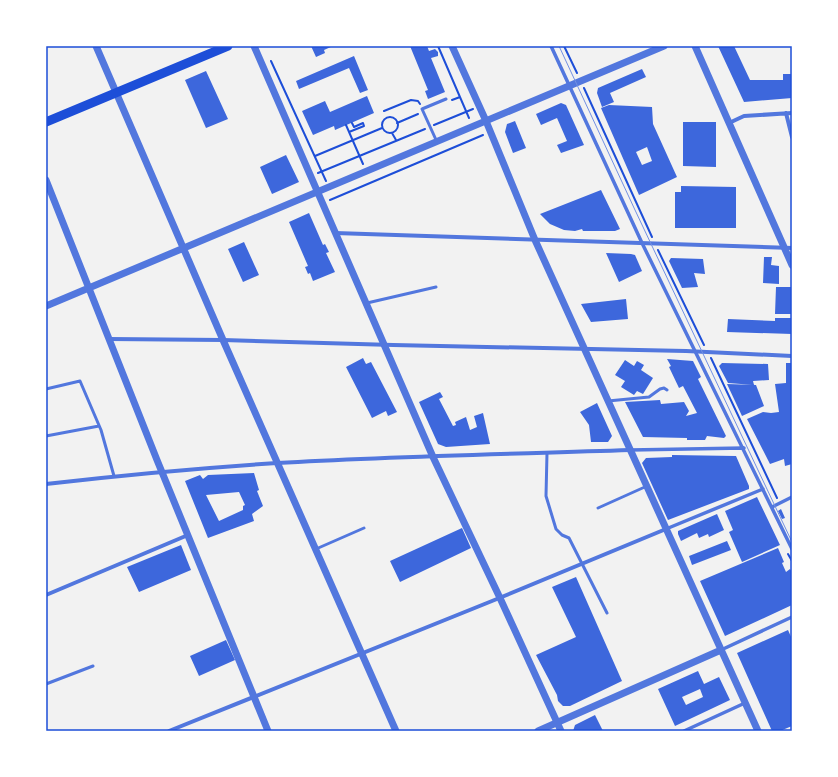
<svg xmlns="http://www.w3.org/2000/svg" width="838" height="777" font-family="'PT Sans',sans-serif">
<rect width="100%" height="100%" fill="#f2f2f2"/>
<path fill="#3d67dc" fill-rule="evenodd" d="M311 46H333L324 50 325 53 316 57Z
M410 46H427L429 51 435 49 438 52V56L431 58 445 92 428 99 425 91 428 90Z
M718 46H734L750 80H783V74H792V98L744 102Z
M354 56 368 90 360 93 349 68 299 89 296 81Z
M642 69 646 77 610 93 614 102 602 107 597 93 598 88Z
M206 71 228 119 206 128 185 80Z
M367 96 374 113 335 130 334 126 313 135 302 111 325 101 330 112Z
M561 103 566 105 584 145 561 153 557 145 567 141 557 118 541 125 536 114Z
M609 105 652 107 653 124 677 177 639 195 601 108ZM647 147 652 161 642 165 636 152Z
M515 121 526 148 513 153 505 132 507 124Z
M683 122H716V167L683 166Z
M286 155 299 182 272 194 260 167Z
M681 186 736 187V228H675V192H681Z
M601 190 620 229 615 231H583L582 229 575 231 564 230 550 224 540 214Z
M309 213 323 245 325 244 329 252 326 253 335 272 313 281 310 273 308 274 305 267 308 266 289 222Z
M244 242 259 275 243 282 228 249Z
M606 253 631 254 635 255 642 271 619 282Z
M764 257H772L771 265 779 266V284L763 283Z
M671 258 703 259 705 274 694 273 698 287 682 288 669 261Z
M776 287H792V314H775Z
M626 299 628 319 591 322 581 304Z
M775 318H792V334L727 332 728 319 775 321Z
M363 358 366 364 371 362 397 412 388 416 386 411 372 418 346 367Z
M667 359 693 361 701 377 698 379 726 436 724 438 707 436 705 440H687V438L643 437 625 402 660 400 661 404 684 402 689 411 686 416 697 413 683 386 679 388 669 367 671 366Z
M625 360 634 366 637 361 644 365 641 370 653 378 643 394 637 391 634 395 621 387 625 381 615 375Z
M722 363 768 364 769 380 753 381 754 385 728 383 719 366Z
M786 363H792V464L785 466 784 459 770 464 747 419 763 412 771 413 779 412 775 384 786 383Z
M727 384 756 385 764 406 742 416Z
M440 392 443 397 439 399 453 426 456 425 455 422 466 417 470 430 477 427 474 416 483 413 490 444 446 447 438 444 419 402Z
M597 403 612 436 608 442H591L589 425 580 412Z
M672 455 736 456 749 486V489L668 520 642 463 646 458 672 457Z
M254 473 259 490 257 491 263 506 252 514 254 521 208 538 185 481 200 475 203 479 208 475ZM239 492 245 505 243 506V510L219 521 206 495Z
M757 497 780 545 742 562 729 532 733 530 725 511Z
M781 509 785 518 782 519 778 511Z
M717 514 724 530 709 537 708 534 699 538 697 533 681 541 678 534V531Z
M462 528 471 548 400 582 390 561Z
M727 541 731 550 692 565 689 556Z
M181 545 191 570 139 592 127 567Z
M778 548 784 562 782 563 786 572 790 569 792 572V605L725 636 700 581Z
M576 577 622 681 570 706H563L558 701 557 695 536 655 576 637 552 587Z
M788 630 792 639V726L780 731H772L737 653Z
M226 640 235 660 199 676 190 656Z
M698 671 704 684 719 677 730 700 675 726 658 689ZM700 689 703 697 686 705 682 697Z
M595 715 603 731H573L575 725Z"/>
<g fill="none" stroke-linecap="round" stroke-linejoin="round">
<path stroke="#1d4ed8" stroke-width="2" d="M438 46 469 118
M564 46 577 73
M271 61 326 181
M584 88 652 237
M452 100 460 97
M384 111 411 100 418 101 420 104
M382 125a8 8 0 1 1 16 0a8 8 0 1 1-16 0Z
M397 123 418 114
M346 125 363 164
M434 125 473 109
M349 132 364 126 363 123 354 127 352 123
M392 133 396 140
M315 156 382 128
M318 173 425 129
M330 200 483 135
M658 250 704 345
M711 358 777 498
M788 554 792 561"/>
<path stroke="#5277de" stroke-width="3" d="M437 142 422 109 446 99
M367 303 436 287
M46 389 80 381 101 430 114 476
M608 401 649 397 660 389 664 388 667 390
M46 436 99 426
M547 453 546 496 556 529 562 535 569 538 607 613
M598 508 647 486
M316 549 364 528
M46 684 93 666"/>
<path stroke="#5277de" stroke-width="3.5" d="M551 46 642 243 792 549
M630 450 744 448
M772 507 792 497
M666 529 763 489
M721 650 792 617
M684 731 745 703"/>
<path stroke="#5277de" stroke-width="4" d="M786 113 792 137
M729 123 744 116 792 113
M335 233 792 248
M109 339 223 340 393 345 686 351 792 356
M46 484C123 475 200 468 277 463 395 456 513 454 630 450
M46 595 188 535
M169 731 492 601 666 529"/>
<path stroke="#5277de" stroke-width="7" d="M96 46 223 340 396 731
M254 46 433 457 500 598 561 731
M452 46 486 121 535 240 758 731
M695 46 792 265
M46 180 157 460 268 731
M46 306 664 46
M538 731 721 650"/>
<path stroke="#1d4ed8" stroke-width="9" d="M46 122 228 46"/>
<path stroke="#7290e2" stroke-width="1" d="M559 46 635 210 792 542"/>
</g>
<rect width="838" height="777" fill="none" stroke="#ffffff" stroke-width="94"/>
<rect x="47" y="47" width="744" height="683" fill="none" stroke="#1d4ed8" stroke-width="1.5"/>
</svg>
